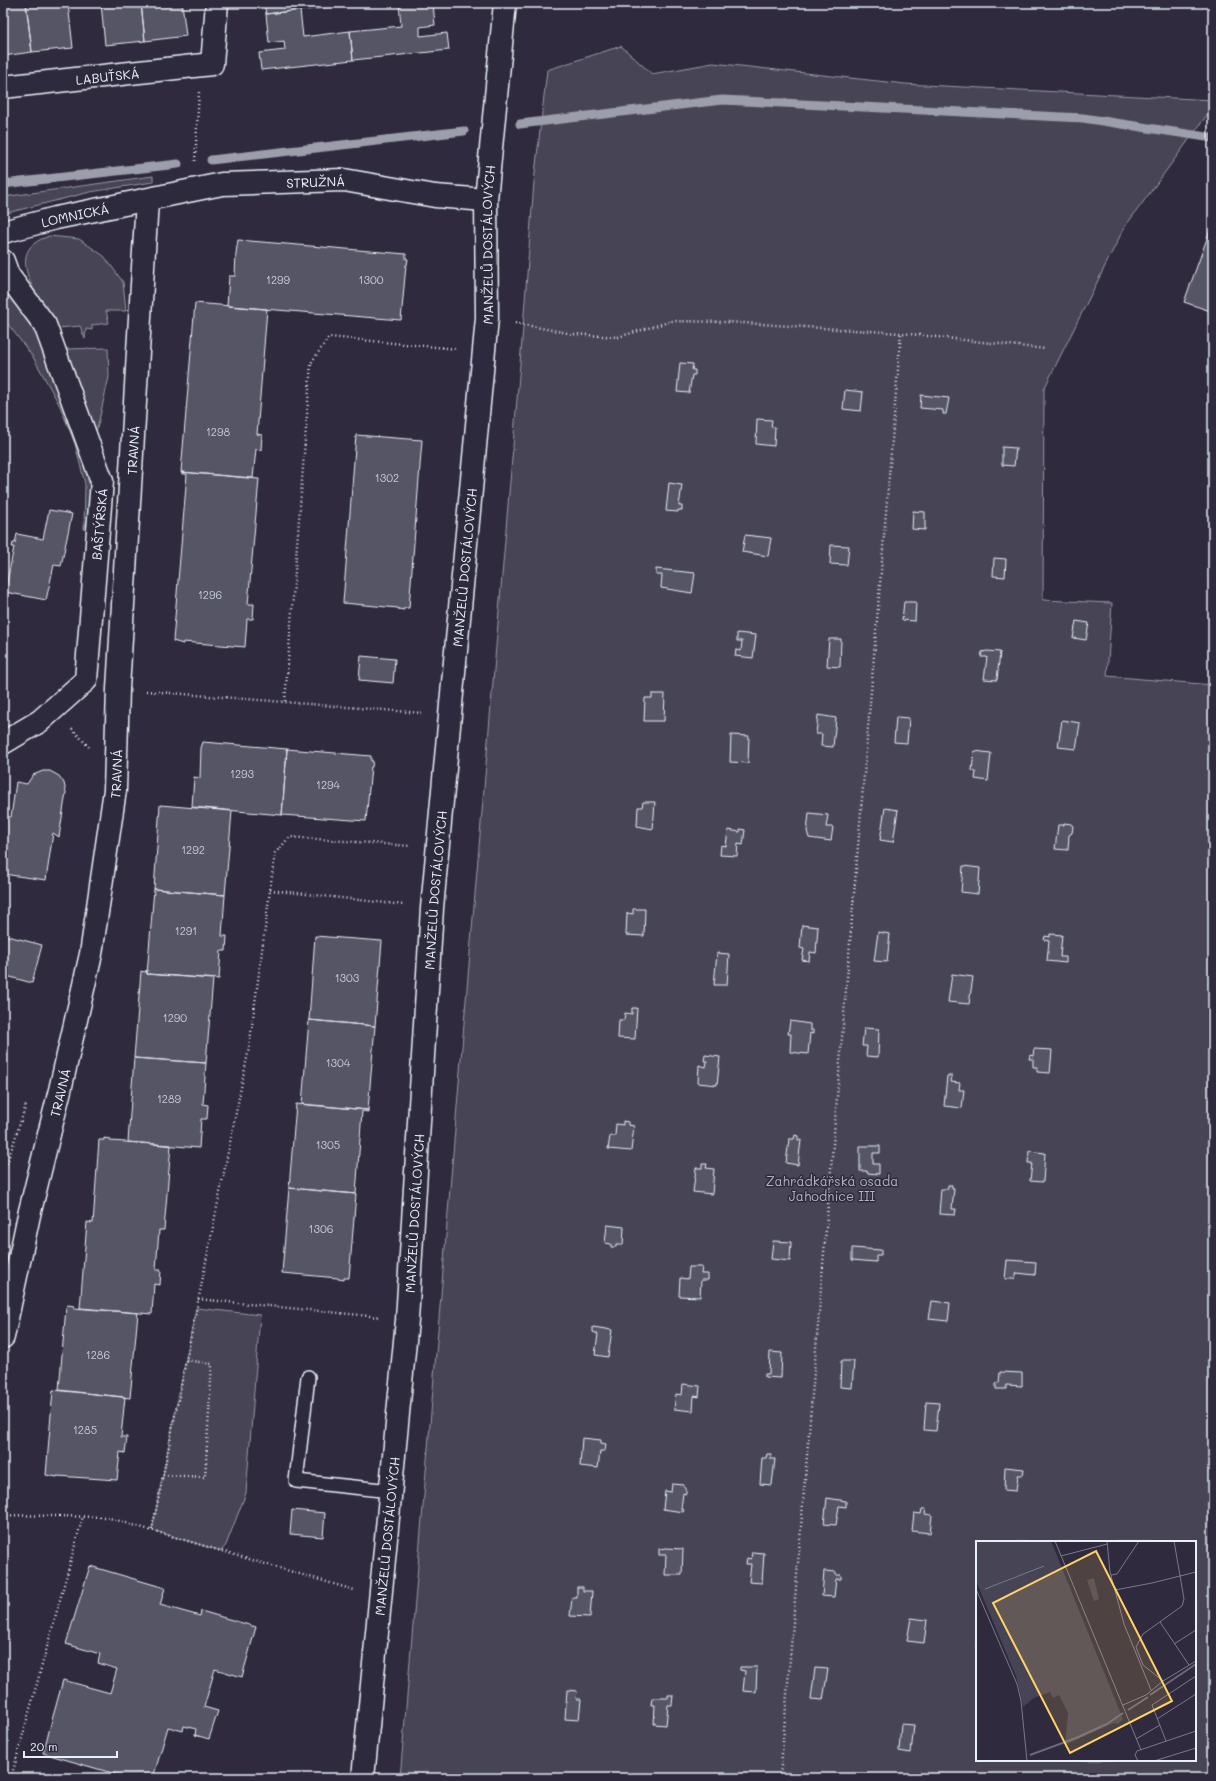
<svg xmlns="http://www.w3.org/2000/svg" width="1216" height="1781" font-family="Mali,sans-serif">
<rect width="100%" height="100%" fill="#2f2a3d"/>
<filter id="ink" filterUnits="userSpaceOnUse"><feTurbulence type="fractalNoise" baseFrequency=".025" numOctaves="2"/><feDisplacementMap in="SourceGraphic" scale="8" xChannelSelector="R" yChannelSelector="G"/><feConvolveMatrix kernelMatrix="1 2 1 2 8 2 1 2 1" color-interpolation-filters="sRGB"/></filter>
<g filter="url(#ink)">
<path fill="#464455" stroke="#979aa6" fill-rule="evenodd" d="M621 46 652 74 713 63 905 84 1213 100V107L1124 228 1044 389 1043 600 1112 603 1107 676 1213 685V1778H400L522 340 534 182 547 70ZM977 1542H1195V1760H977Z
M153 176V182L90 192 3 214V197Z
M49 236 79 239 104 256 123 282 126 311H106L109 323 92 325V330L86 329 85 339 80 326 58 328C46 309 8 262 35 243 38 240 44 238 49 236Z
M3 289 18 305 39 340 84 465 89 484 92 504 84 530 85 484 75 444 60 406 33 357 7 323 3 320Z
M108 348 109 377 96 433 66 349Z
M196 1308 260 1315 246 1493 226 1545 221 1551 152 1530Z"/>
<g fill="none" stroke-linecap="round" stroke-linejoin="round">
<path stroke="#9c9fab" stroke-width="9" d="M520 124 722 100 1083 118 1213 138
M211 160 464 131
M3 184 178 164"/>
</g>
<path fill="#575565" stroke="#e8f1f8" d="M3 3H26L32 52 3 56Z
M26 3H68L73 48 32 52Z
M101 3H141L145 41 105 45Z
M141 3H182L186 36 145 41Z
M264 3H358V4L266 14Z
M399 3H433L435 25 420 27V36L447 33 449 50 353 60 350 31 401 26Z
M300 10 303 37 350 31 353 60 261 70 259 53 285 50 284 41 269 43 266 14Z
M1213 222V312L1184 302Z
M238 240 406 254V259H408L407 265H406L401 320 227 306 229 276H235L236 253Z
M195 303 267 309 257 434 262 435 261 450 256 449 253 478 181 472Z
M680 363 693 364 692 370H695V375H692L689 393 677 392Z
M845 390 863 392 861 411 843 409Z
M921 395 949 398 946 414H943V410L920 408Z
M757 419 772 420 771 427H775L774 446 756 444Z
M356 435 422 440 409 608H404V610L398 609V608L343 603Z
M1002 447 1016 448 1014 466 1002 465Z
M181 472 259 479 248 604H254L253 619H247L245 647 183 642V644L173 641 187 474H182Z
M669 483 682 485 679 506H682V510H678V512L666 511Z
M49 510 72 514 61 566 54 565 46 600 5 592 14 547H12L13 543H15L17 534 43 539Z
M913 511 925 512V530L912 529Z
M745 535 771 538 768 556 742 552Z
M831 545 849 546 847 565 830 564Z
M994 558 1006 559 1005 577 993 576Z
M656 569 695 573 692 593 661 588 662 575H656Z
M904 602H916L915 621 902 620Z
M1076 621 1089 623 1086 640 1073 638Z
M737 633 756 635 753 658 735 656 736 650 741 651 742 641H737Z
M829 639H841L840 667 827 666Z
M987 651 1000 652 997 680 984 679 987 657H981L982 652Z
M361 656 395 659 393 683 359 680Z
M652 694H665L664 721H644L645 698H652Z
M818 715 836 718 833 747 821 746 822 734H816Z
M896 717 909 718 907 743 894 742Z
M1062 720 1080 723 1076 749 1058 747Z
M731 735 749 736 748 763 730 762Z
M203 742 287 749 282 815 192 807 194 777 200 778 201 748Z
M287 749 371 756V761H373L372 767H371L366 821 282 815Z
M974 751 991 753 988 781 975 779 976 772 972 771Z
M43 771H50L59 776 64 783 66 792 59 837 53 833 46 880 3 874V821L8 817H11L16 782 27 784 33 775Z
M643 802H655L653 829 637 826 638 807H642Z
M160 805 232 811 225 895 154 889Z
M885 808 898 810 893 842 880 840Z
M809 813 828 815 826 827H833L831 841 809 838 807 831Z
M1064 823 1071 824 1073 826 1072 833 1069 835 1068 850 1055 849 1058 825H1064Z
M740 829 745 830 743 845 738 844 737 856 720 855 721 845 726 846 728 830 740 832Z
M963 866 980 868 978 894 961 892Z
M154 889 225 895 222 936H227L226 951H221L219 979 147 974Z
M633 909H645L644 936 626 935 627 913 633 914Z
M802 925 818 927 816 953 810 952 809 961 802 960 804 949 800 948Z
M878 932 890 934 887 962 874 961Z
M1050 934 1062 935 1060 957H1066V963L1047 961 1049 941 1044 940 1045 936 1050 937Z
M4 935 42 945 32 983 3 975Z
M315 936 382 941 375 1026 309 1020Z
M717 953 729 954 727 985H714Z
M146 970 147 974 213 979 206 1063 134 1058 141 971 145 972Z
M952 974 973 977 969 1004 948 1002Z
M632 1008H637L635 1039 618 1038 619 1020H624L625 1013 632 1014Z
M309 1020 375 1026 368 1110 302 1104Z
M790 1021 810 1024V1030H813V1034L810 1033 808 1054 790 1052 791 1034H788Z
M864 1028 879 1029 878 1057 866 1056 867 1046H862Z
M1034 1049 1052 1050 1050 1073 1037 1072V1067H1033V1059H1029L1030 1055 1033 1056Z
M705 1055 720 1057 717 1085 698 1083 699 1065 706 1067 707 1061H704Z
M134 1058 206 1063 203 1104 208 1105 207 1119H201L199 1148 128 1142Z
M947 1076H952L951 1082 960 1083 959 1090H964L962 1108 944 1106Z
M296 1104 368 1110V1112L362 1111 356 1194 289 1188Z
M623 1121 628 1122V1125L634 1126 631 1151 608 1149 610 1136H615L616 1124 623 1125Z
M795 1135 798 1136V1140H801L798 1165 786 1163 789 1139H794Z
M104 1138 110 1139V1141L171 1145 164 1230H159L156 1270H161L160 1285 154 1284 152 1314 80 1308 87 1222 93 1223 99 1140H104Z
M860 1146H880V1153H873V1164H879V1174L867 1173V1171H860Z
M1029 1151 1045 1153 1043 1182 1030 1181 1032 1163H1028Z
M702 1164H707L706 1168 714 1169 712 1194 693 1192 696 1168H702Z
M948 1185H952V1189H954L952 1209H956L955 1215 939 1214 941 1189H948Z
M289 1188 356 1194 349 1278H344V1280L338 1279V1278L282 1273Z
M607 1225 624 1227 623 1245H616V1247H611V1244L605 1243Z
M773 1241 791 1242 790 1261 771 1259Z
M852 1248 881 1250V1255H876V1262L852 1260Z
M1007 1260 1036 1262 1035 1275 1017 1273 1014 1279H1005Z
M689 1267H702L701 1274H708V1280H701L700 1297 679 1296 680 1278 688 1279Z
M932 1301 950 1303 948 1321 929 1319Z
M68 1305 74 1306V1308L138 1313 130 1398 59 1390 66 1307Z
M593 1327 612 1330 608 1357 595 1355 598 1334 593 1332Z
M770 1352 782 1353 781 1378 765 1377V1374H769Z
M841 1361H854L852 1388 840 1387Z
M1000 1372 1022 1373V1386L1006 1385V1389H996V1383H999Z
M683 1384 700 1386 699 1397 694 1396 693 1411 674 1409 676 1394 682 1395Z
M53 1390 125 1397 121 1437H127L125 1453 120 1452 117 1480 57 1476V1477L46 1475Z
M926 1402 939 1403 936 1431 924 1430Z
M582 1438 601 1440V1443L606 1444 605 1451H600L598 1468 580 1466Z
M767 1454H771V1459H775L772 1485 760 1484 762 1458H766Z
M1005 1467 1024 1469 1023 1475H1018L1016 1491 1004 1490Z
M672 1484 684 1485V1488H686V1494L683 1493 681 1509 684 1510 683 1512 663 1509 665 1491 671 1492Z
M827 1498 846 1501V1507L839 1506 836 1525 824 1524Z
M922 1509H926L925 1514 932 1515 930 1533 912 1531 914 1513 921 1514Z
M292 1510 325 1513 323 1537 290 1534Z
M666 1548 683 1549 682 1575H665L666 1555H659V1549Z
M752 1552 764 1553 762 1583 749 1582 751 1564H746L747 1558 751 1559Z
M90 1566 165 1588 160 1605 200 1616 201 1611 256 1627 242 1677 215 1669 204 1707 218 1711 209 1739 195 1735 196 1729 184 1726 183 1731 168 1727 153 1778H129L43 1753 63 1680 110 1693 117 1669 98 1663 100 1654 66 1644Z
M824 1571 836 1572V1575H841V1579H836L834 1597 822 1596Z
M577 1587H583V1591H592L590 1617 570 1616 572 1598H577Z
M911 1618 927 1620 924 1643 907 1641Z
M740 1667H757L756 1692 743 1691 745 1671 740 1670Z
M815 1668 828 1669 823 1700 811 1699Z
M567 1690 577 1691 576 1699H581L579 1720 565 1719Z
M668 1695H673L672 1705H668L666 1725 654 1724 655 1705H651L652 1698H668Z
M901 1724 914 1725 911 1753 899 1751Z"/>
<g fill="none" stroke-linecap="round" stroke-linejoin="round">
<defs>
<path id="service" d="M308 1377 296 1481 391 1491"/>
<g id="minor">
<path id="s1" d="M3 87 212 64 217 3"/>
<path id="s2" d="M3 232 56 218 222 184 344 180 435 196 486 200"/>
<path d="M3 261 8 275 45 325 102 481 86 680 40 721 3 743"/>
<path id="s3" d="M3 1337 29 1215 60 1090 91 954 115 790 118 689 147 200"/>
<path id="s4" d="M363 1778 407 1320 432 908 487 318 486 200 505 3"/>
</g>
</defs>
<use href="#service" stroke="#e8f1f8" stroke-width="16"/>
<use href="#minor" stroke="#e8f1f8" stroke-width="25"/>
<path stroke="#e8f1f8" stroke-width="2.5" stroke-dasharray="1 3" stroke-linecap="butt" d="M195 161 199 92
M515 323 573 334 618 337 672 321 727 322 901 333 1045 349
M146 691 422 713
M285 701 311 363 329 337 457 349
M72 729 89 747
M270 890 404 905
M3 1175 26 1105
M198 1299 380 1317
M163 1475 205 1477 212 1364 186 1360
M3 1515 106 1517 354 1590
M152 1530 249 1048 275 853 290 837 410 846
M11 1778 83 1516
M780 1778 901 333"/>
<use href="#service" stroke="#2f2a3d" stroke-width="13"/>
<use href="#minor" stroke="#2f2a3d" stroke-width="22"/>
</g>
</g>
<g text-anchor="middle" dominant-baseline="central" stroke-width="3" stroke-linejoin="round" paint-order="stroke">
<g font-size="11" fill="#c4cad3">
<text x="278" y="279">1299</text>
<text x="371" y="279">1300</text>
<text x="218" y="431">1298</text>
<text x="387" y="477">1302</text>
<text x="210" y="594">1296</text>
<text x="242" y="773">1293</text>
<text x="328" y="784">1294</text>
<text x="193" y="849">1292</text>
<text x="186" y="930">1291</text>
<text x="347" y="977">1303</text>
<text x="175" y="1017">1290</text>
<text x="338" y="1062">1304</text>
<text x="169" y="1098">1289</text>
<text x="328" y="1144">1305</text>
<text x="321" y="1228">1306</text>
<text x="98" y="1354">1286</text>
<text x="85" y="1429">1285</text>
</g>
<g font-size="13" fill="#e8f1f8" stroke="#2f2a3d">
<text stroke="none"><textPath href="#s1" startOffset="105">LABUŤSKÁ</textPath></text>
<text stroke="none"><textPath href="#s2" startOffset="318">STRUŽNÁ</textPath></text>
<text stroke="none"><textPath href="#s2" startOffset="74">LOMNICKÁ</textPath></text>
<text stroke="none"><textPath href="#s4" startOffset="1539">MANŽELŮ DOSTÁLOVÝCH</textPath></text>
<text stroke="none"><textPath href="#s3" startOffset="899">TRAVNÁ</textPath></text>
<text transform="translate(99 524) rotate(-85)">BAŠTÝŘSKÁ</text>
<text stroke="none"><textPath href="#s4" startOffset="1215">MANŽELŮ DOSTÁLOVÝCH</textPath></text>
<text stroke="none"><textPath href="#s3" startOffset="575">TRAVNÁ</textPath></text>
<text stroke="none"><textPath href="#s4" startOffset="891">MANŽELŮ DOSTÁLOVÝCH</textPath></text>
<text stroke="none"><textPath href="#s3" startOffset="251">TRAVNÁ</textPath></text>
<text stroke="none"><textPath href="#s4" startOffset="567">MANŽELŮ DOSTÁLOVÝCH</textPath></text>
<text stroke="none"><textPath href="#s4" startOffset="243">MANŽELŮ DOSTÁLOVÝCH</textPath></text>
</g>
<g font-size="13" fill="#afb4bf" stroke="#2f2a3d">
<text x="832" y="1180">Zahrádkářská osada<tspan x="832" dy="15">Jahodnice III</tspan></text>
</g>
</g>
<g transform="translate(976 1541)">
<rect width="220" height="220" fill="#2f2a3d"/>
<path d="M0 0H75L147 178 142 183 138 182 89 204 92 172 83 154 77 157 74 151 58 157 47 166 40 135 0 40ZM118 37 123 58 118 60 111 39Z" fill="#464455"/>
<path fill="none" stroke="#696978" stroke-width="2" d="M174 154 220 123M152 169 172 156M54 214 100 197 131 183 147 172"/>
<path fill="none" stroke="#797a88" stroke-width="1" d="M79 0 165 209M131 0 134 31 148 83 175 149M85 15 131 3M135 34 141 33 163 0M0 48 41 143 45 160 51 220M9 48 68 25M139 49 176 42 220 31M184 81 213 124M198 103 220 89M187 140 167 124 160 106 167 93 206 65 208 58 198 0M147 164 170 154 187 140 220 120M181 178 220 153M160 198 184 184M190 200 176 164 220 135M162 220 159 214 161 210 220 190M178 220 220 207"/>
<path fill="#ffd166" fill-opacity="0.15" stroke="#ffd166" stroke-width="2" d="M120 10 196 160 94 212 17 62Z"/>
<rect width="220" height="220" fill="none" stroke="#e8f1f8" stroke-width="2"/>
</g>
<rect width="1216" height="1781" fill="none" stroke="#2f2a3d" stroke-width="16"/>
<rect x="8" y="8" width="1200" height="1765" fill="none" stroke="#e8f1f8" stroke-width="1.5" filter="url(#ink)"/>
<path d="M24 1751v6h93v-6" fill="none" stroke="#e8f1f8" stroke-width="2"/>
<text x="30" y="1751" font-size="12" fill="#e8f1f8" stroke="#2f2a3d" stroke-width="3" paint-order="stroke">20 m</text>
</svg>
